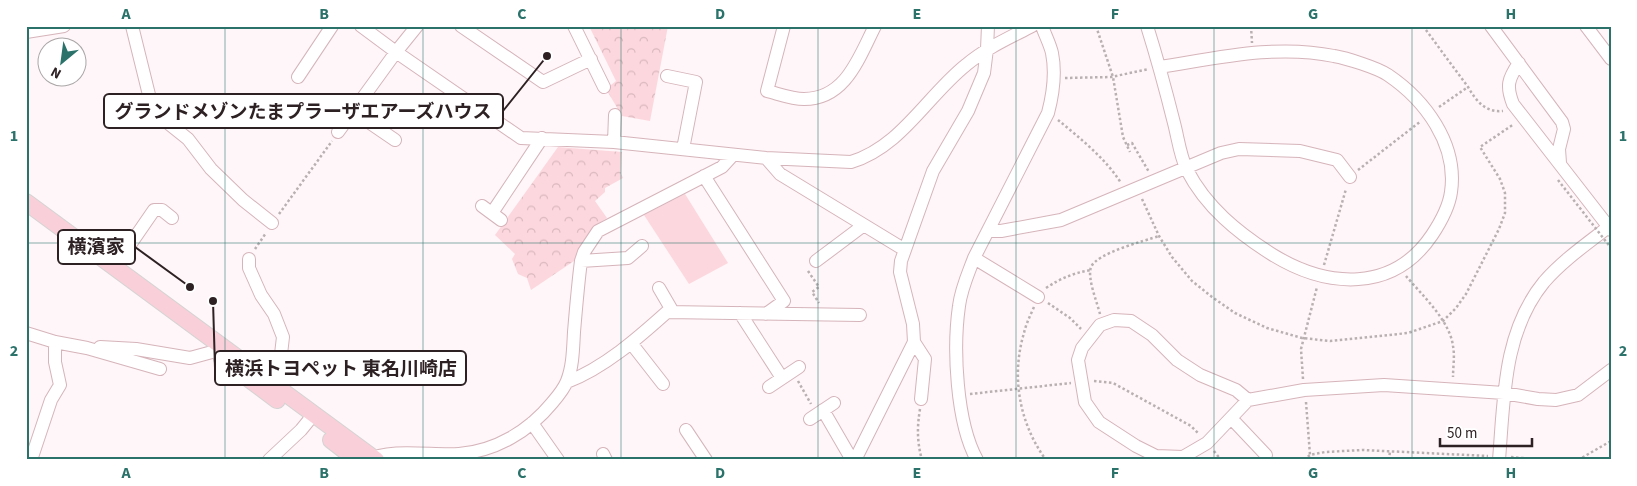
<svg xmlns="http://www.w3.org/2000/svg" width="1637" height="486" font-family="'Source Sans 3','Noto Sans JP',sans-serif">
<defs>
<pattern id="forest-crowns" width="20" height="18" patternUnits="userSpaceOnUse" patternTransform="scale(1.25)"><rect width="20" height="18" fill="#fdd7de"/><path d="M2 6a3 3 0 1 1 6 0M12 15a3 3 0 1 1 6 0" fill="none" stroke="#d9b8be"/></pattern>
</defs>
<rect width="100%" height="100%" fill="#fef6f8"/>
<path fill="#fdd7de" d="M685 194 728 263 689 284 644 215Z"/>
<path fill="url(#forest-crowns)" d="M589 26H668L650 121 622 116 606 89 616 81Z
M558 147 622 152 621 174 623 178 605 188V192L595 201 607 218 596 225 586 238 574 261 531 290 527 278 518 274 512 259 515 254 495 235Z"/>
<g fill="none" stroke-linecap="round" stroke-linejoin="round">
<defs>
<path id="minor" d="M132 26 153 111 188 139 211 169 243 200 272 223
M361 26 396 52 521 138 614 142 766 158 851 162C901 147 927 96 966 65 986 48 1009 38 1032 26
M461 26 543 82 591 59
M574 26 604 87
M784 26 767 91C779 94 792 99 804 99 846 99 859 57 875 26
M1147 26C1157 58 1166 91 1174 123 1178 138 1180 156 1187 170 1206 207 1238 233 1273 255 1327 288 1393 293 1432 235 1440 223 1449 207 1451 192 1458 144 1425 100 1388 75 1378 68 1346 58 1334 56 1276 44 1218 58 1160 67
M1491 26 1562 122 1564 129 1559 149 1560 163
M1586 26 1611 59
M26 32 64 26
M1519 63C1508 79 1506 86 1513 104L1611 230
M667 76 696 82 683 149
M298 77 332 26
M354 112 395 140
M338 132 396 52 417 26
M614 142 615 115
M766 158 780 174 905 250
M704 176 784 301 766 314
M482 206 501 220
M492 213 542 138
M988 231H1001L1061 220 1221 153 1239 149 1300 151 1337 160 1350 177
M974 258 1038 297
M249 259V268L261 295 274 314 283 337 281 354 257 371 250 378
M581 261 628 258 642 246
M816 261 864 225
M114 268 154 210H162L172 218
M659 288 673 312
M740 313 782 378
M26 333 55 342 87 348 160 369
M914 342 925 359 921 399
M631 343 663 384
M100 347 136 349 190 358 212 352
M567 382C604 368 638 338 667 312L860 315
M769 387 799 367
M1248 400 1207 443 1183 457 1156 456 1136 446 1099 422 1085 402 1078 360 1082 348 1100 325 1114 320 1131 321 1152 335 1177 360 1200 375 1236 390 1248 400 1304 390 1384 385 1504 393 1538 399 1556 400 1578 395 1611 370
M823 410 852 460
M1231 418 1266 455
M810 419 834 403
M532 423 558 460
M686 430 706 460
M603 454 606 460
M31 460 51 400 60 385 55 362V342
M269 460 301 430 314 414
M368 460C390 448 434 456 459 454 496 451 529 431 552 403 558 396 564 389 567 381 573 366 573 349 574 332 576 308 578 284 581 261L584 252 598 231 722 167 733 155
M855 460 914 342 913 324 900 272 901 261 933 171 968 111 984 73 987 49 988 26
M977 460C956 422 953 348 959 306 961 289 968 274 974 258L1048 113C1053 94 1056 73 1052 53 1050 44 1045 35 1042 26
M1499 460C1504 399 1503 332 1544 282 1563 260 1588 243 1611 225"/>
<path id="major" d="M26 202 376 460
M222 359 277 400
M331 440 357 460"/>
</defs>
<use href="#minor" stroke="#d6b4bb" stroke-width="14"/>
<use href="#major" stroke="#d5d3d3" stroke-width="18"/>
<path stroke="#b9b0b2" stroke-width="2.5" stroke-dasharray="2.5 2.5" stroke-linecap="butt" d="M1096 26 1113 77 1123 137 1130 152
M1251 26 1252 43
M1423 26 1468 87C1476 101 1486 113 1503 111
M1065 78 1111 77 1149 69
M1439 107 1468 87
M1058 120C1080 138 1106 159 1121 183
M1127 145 1132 143 1149 172
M1358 170 1421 121
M1142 199 1159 236 1172 257 1192 281 1212 297 1235 313 1267 328 1302 338 1330 341 1408 333 1443 321 1456 308 1466 294 1499 229 1505 213V193L1500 179 1480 147 1514 124
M279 214 332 141
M255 249 266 233
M1324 265 1346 189
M808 271 819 287 812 292 819 303
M1406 276C1422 295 1450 321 1453 346 1455 356 1453 367 1453 377
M1046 288C1061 278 1074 273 1091 270
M1048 303 1070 318 1081 329
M1034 307C1030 316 1026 324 1024 333 1011 376 1019 423 1046 460
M1100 314C1097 302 1087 278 1091 267 1097 253 1144 241 1159 236
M1303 379 1301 349 1317 287
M798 381 811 404
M1094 381 1113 383 1191 426 1199 434
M970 394 1071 383
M1306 402 1310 455
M920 409C917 427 917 442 922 460
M1214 451 1221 460
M1511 457 1545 460
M1304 460 1310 455 1325 452 1363 450 1488 456
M1389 460 1390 451
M1578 460 1611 441"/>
<use href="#minor" stroke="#fff" stroke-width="12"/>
<use href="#major" stroke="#f9d0d9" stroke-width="16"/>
<path stroke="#b9b0b2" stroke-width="2.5" stroke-dasharray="2.5 2.5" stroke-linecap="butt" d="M1558 180 1611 248"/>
</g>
<path fill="none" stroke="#2a726a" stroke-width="1" stroke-opacity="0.55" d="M225 26V460M423 26V460M621 26V460M818 26V460M1016 26V460M1214 26V460M1412 26V460M26 243H1611"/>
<path fill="none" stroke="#2e2124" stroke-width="2" d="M547 56L503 111M190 287L135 247M213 301L215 368"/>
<g fill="#2e2124" stroke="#fff" stroke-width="2">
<circle cx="547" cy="56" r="5"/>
<circle cx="190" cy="287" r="5"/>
<circle cx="213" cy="301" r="5"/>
</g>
<g fill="#fff" stroke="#2e2124" stroke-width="2">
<rect x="104" y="94" width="399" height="34" rx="5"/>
<rect x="58" y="230" width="77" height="34" rx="5"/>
<rect x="215" y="351" width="251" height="34" rx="5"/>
</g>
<g font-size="19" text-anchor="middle" font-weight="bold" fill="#2e2124">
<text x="303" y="118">グランドメゾンたまプラーザエアーズハウス</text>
<text x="96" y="253">横濱家</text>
<text x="341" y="375">横浜トヨペット 東名川崎店</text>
</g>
<rect width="1637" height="486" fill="none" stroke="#ffffff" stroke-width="55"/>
<g transform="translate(62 62) rotate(209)"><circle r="24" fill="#ffffff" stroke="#aba6a7"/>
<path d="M0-4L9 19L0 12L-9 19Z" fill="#2a726a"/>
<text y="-8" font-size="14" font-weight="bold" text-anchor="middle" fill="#2e2124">N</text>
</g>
<path d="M1440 438v8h92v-8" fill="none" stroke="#2e2124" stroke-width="2.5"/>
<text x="1447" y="438" font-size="15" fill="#2e2124" stroke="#ffffff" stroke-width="4" paint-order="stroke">50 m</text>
<rect x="28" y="28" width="1582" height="430" fill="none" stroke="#2a726a" stroke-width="2"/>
<g font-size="16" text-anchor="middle" font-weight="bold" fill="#2a726a">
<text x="126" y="19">A</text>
<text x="324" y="19">B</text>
<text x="522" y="19">C</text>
<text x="720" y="19">D</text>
<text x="917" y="19">E</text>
<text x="1115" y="19">F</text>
<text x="1313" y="19">G</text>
<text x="1511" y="19">H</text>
<text x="14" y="141">1</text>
<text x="1623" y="141">1</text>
<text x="14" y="356">2</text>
<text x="1623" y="356">2</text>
<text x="126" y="478">A</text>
<text x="324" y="478">B</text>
<text x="522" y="478">C</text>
<text x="720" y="478">D</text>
<text x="917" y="478">E</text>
<text x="1115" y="478">F</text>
<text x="1313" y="478">G</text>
<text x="1511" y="478">H</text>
</g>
</svg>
